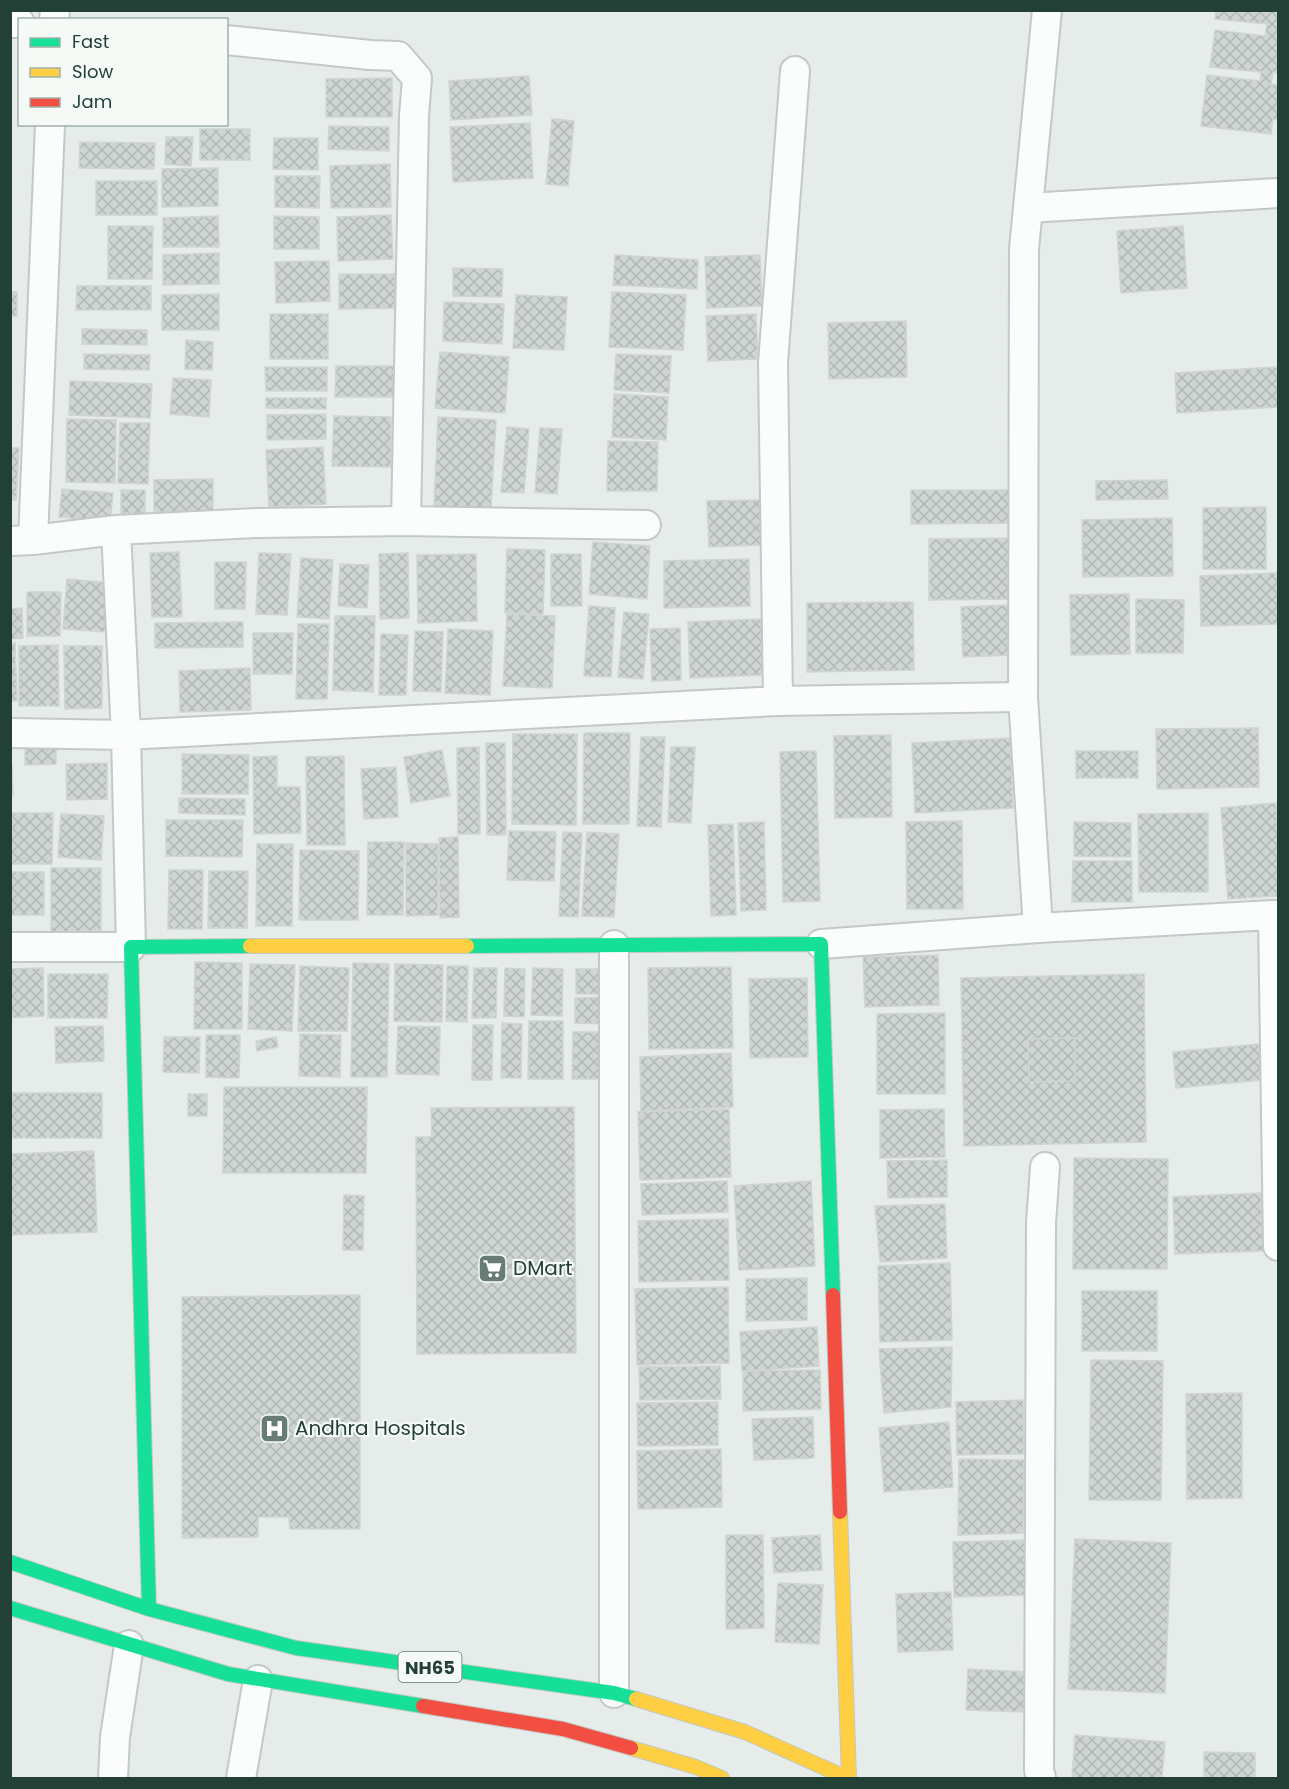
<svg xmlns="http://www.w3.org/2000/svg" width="1289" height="1789" font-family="Poppins,sans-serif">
<defs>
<pattern id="building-cross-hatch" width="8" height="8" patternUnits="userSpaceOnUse" patternTransform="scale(1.5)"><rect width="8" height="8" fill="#ced5d2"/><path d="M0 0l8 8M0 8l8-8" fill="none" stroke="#b1b8b5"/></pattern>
</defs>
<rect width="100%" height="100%" fill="#e6ece9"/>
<path fill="url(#building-cross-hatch)" stroke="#cfd5d2" stroke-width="1.5" fill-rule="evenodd" d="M1216 10H1278V73L1273 72 1271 84 1278 85V120L1273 119 1271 134 1201 126 1207 75 1260 81 1261 72 1210 67 1215 30 1265 36 1267 24 1215 19Z
M529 76 532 115 451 120 449 81Z
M392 78V117H326V79Z
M552 119 574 121 568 186 546 184Z
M530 123 533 178 453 182 450 127Z
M329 126 389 127V151L328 149Z
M200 129H250V160H200Z
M166 137H193L191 166 165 164Z
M274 138H318V170L273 169Z
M80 142 155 143 154 169 79 168Z
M390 164 391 207 331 208 330 166Z
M218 168V206L162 207V169Z
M275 176H320L319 208 275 207Z
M96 181H157V215H96Z
M391 215 393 259 338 261 337 217Z
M218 216 219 247H163V218Z
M274 216 319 217V249H274Z
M108 226H153L152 279H108Z
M1183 226 1187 288 1121 293 1117 231Z
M219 253V284L163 285V255Z
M615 255 698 260 697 289 613 285Z
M760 255 762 306 707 308 705 257Z
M329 261 330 301 276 303 275 262Z
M453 268 503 269 502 297 453 296Z
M339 274H395V308L339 309Z
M77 286H151V310H76Z
M10 292H17V316H10Z
M612 292 686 295 683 350 609 347Z
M219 294V330H162V295Z
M516 295 567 297 564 350 513 348Z
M444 302 504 304 502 344 443 341Z
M270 314H328V359H270Z
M756 314 758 359 708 361 706 316Z
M906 321 907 377 829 379 828 323Z
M82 329 147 330V345L82 344Z
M186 340 213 342 212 370 185 369Z
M440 352 509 357 505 413 435 408Z
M84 354 150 355 149 370 84 369Z
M616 354 671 356 669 393 614 390Z
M336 366H402V397H335Z
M265 367H327V391H266Z
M1278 367V407L1177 413 1175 373Z
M173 378 211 380 209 417 170 414Z
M70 381 152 384 150 418 69 415Z
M614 394 668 397 666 440 612 437Z
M266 398H326V409L266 408Z
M326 414V439L267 440V415Z
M334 416 391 417V467L332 466Z
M438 417 496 420 491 509 434 506Z
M67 419 116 420 115 483 66 482Z
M120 423H150L148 484 118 483Z
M507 427 529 429 524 493 501 492Z
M540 428 562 429 557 494 535 492Z
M608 441 658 442 657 491H607Z
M323 447 326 504 269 507 266 450Z
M10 448H19L16 500H10Z
M213 479V511L154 512V480Z
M1167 480 1168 499 1096 500V481Z
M62 489 113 493 110 521 59 517Z
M121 490H145V514L121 513Z
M911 490H1015V523L911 524Z
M760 500 762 545 709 547 707 501Z
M1266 507V569H1203V508Z
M1172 518 1173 576 1083 577 1082 520Z
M1016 538 1017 599 929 600V539Z
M593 542 650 546 647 599 589 594Z
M507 549 545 550 543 614 505 613Z
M179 552 182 617H152L150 553Z
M259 553 291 554 287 615 256 614Z
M408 553 409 618 380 619 379 554Z
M476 554 477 621 418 623 417 555Z
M551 554H581L582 606H551Z
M301 558 333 560 329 619 297 617Z
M749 559 750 606 664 608V561Z
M215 562H246L245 609H215Z
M340 564 369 565 367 608 338 606Z
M1278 573V624L1201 626 1200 576Z
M67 579 111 583 107 632 63 629Z
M27 592H61L60 636H27Z
M1129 594 1130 654 1071 655 1070 595Z
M1136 599 1184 600 1183 653H1136Z
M913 602 914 670 807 672V603Z
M1010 605 1011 655 963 657 961 607Z
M589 606 615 608 611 677 584 676Z
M22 608 23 638 10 639V609Z
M624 612 649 614 643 679 618 677Z
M507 614 555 616 552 688 503 686Z
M335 616H375L373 692 333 690Z
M761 619 763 675 690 678 688 622Z
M243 622V647L155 648V623Z
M298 624H329L327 699H296Z
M680 628 681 680 652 681 650 629Z
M448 629 493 631 490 695 445 693Z
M415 631 443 632 441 692 413 691Z
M253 633H293L292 674H253Z
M381 634 408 635 406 695H379Z
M10 643H15L17 701H10Z
M58 645 59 706H19V646Z
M64 646H102V708L65 709Z
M250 668 251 710 180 712 179 671Z
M1258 728 1259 787 1157 789 1156 729Z
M584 733H630L629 824H583Z
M513 734H577L576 825 512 824Z
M891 735 892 817 835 818 834 736Z
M641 737H665L661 827 637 826Z
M1010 738 1013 808 915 813 912 743Z
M486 743H505L506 835H487Z
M56 746V764L25 765V747Z
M479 747 480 834H458L457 748Z
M671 747H695L691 823 668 822Z
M442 750 450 796 411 803 404 757Z
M816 751 820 901 783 902 780 752Z
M1076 751H1138V778H1076Z
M182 754 249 755 248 794H182Z
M277 756V787H300L301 833 254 834 253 757Z
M344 756 345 845H307L306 757Z
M107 763V799L67 800 66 764Z
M10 765H12L13 796H10Z
M396 767 398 817 364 819 361 769Z
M179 798 245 799V815L179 813Z
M1276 803 1278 837V896L1228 899 1221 808Z
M12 813H53L52 864H11Z
M1208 813V892H1139L1138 814Z
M61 814 104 816 101 860 58 857Z
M166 820H243L242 857 166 856Z
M962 821 963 909H907L906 822Z
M764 822 766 910 741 911 738 823Z
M1074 822 1131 823V857L1074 856Z
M733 824 736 915 711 916 708 825Z
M509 831 556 832 554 881 507 880Z
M563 832 582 833 578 917 559 916Z
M587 832 619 834 614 917 582 916Z
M458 837 459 917 440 918 439 838Z
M368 842H404L403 915H367Z
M406 843 438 844V915L406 916Z
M257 844H293L292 926H256Z
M300 850 359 851 358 920H299Z
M1073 861H1132V902H1072Z
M51 868H101V931L51 932Z
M169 870H203L202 929H168Z
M209 871H248L247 928H208Z
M10 872H44V915H10Z
M938 955 939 1005 865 1007 863 957Z
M195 962 242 963V1029H194Z
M353 963 389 964 387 1077H351Z
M250 964 295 965 292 1031 248 1029Z
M395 964 443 965 442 1022 394 1021Z
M300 966 349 968 347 1031H298Z
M447 966H468L467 1022 446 1021Z
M731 967 733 1048 649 1049 648 968Z
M43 968 44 1016 10 1018V969Z
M474 968H497L496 1018H472Z
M505 968 525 969 524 1017 504 1016Z
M533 968 563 969 562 1016 531 1015Z
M576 969H602V994H576Z
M48 974H108L107 1018H48Z
M1144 974 1146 1142 964 1146 961 978ZM1075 1038V1081L1029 1082 1028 1039Z
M807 978 808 1057 750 1058 749 979Z
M607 997V1024L575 1023V998Z
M945 1013V1094H877V1014Z
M529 1021H563V1079H528Z
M502 1023 522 1024 521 1078H501Z
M473 1025H493L492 1080H472Z
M103 1026 104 1061 56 1063 55 1027Z
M398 1026 440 1027 439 1075 396 1074Z
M573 1032H606L605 1079H572Z
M300 1034 341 1035 340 1077 299 1076Z
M206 1035H240L239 1078 206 1077Z
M164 1037H200L199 1073 163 1072Z
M276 1037 278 1047 257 1051 256 1041Z
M1075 1038V1081L1029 1082 1028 1039Z
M1259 1044 1262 1080 1176 1088 1173 1052Z
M731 1053 733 1107 641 1111 640 1057Z
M224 1087H367L366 1173H223Z
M10 1093H102V1138H10Z
M188 1094H207V1116H188Z
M574 1107 576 1353 417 1354 416 1137H432L431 1108Z
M729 1109 731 1177 640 1180 638 1112Z
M944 1109 945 1157 880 1158V1110Z
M94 1151 97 1232 10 1235V1154Z
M1074 1158 1168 1159 1167 1269H1073Z
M947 1160V1197L888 1198 887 1161Z
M727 1181 728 1212 642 1215 641 1184Z
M811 1181 815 1266 739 1270 734 1186Z
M1261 1193 1263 1251 1175 1254 1173 1197Z
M344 1195 364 1196 363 1250H343Z
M945 1204 947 1258 880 1262 875 1206Z
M728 1219 729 1280 639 1282 638 1221Z
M950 1263 952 1340 880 1342 878 1266Z
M807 1278V1320L746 1321V1279Z
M728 1287 729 1363 637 1365 635 1289Z
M1082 1291H1157V1351H1082Z
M360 1295V1529H290L289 1517H258V1537L182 1538V1297Z
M817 1327 819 1366 742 1371 740 1332Z
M952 1347 951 1407 884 1413 879 1349Z
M1091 1360 1163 1361 1161 1500H1089Z
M720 1366 721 1399 640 1400 639 1367Z
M820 1370 821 1409 743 1411V1371Z
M1242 1393V1498L1187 1499 1186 1394Z
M1023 1400 1024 1454 957 1455 956 1402Z
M718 1402V1445L638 1446 637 1403Z
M813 1417 814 1458 754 1460 752 1419Z
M949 1422 953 1487 884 1492 879 1428Z
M721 1449 722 1507 638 1509 637 1451Z
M959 1459 1024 1460 1023 1533 958 1535Z
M726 1535H763L764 1628 726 1629Z
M820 1535 822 1570 774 1573 772 1538Z
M1075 1539 1171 1543 1165 1693 1068 1689Z
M1028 1540 1029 1595 954 1597 953 1542Z
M778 1583 823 1585 819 1644 775 1642Z
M951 1592 953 1650 898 1652 896 1594Z
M968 1669 1029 1672 1027 1712 966 1710Z
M1075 1735 1165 1742 1162 1778H1072Z
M1204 1752 1255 1753V1778H1204Z"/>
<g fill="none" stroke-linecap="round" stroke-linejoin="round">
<defs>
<path id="street" d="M54 20 55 10
M10 23H20
M226 40 370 55 398 56 417 78 414 116 406 521
M1028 208 1278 193
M116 530 256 523 406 521 646 525
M33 540 50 124
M10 541 33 540 116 530 126 735 131 947H10
M778 701 773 363 795 71
M10 733 126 735 778 701 1023 697
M1278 915H1273L1278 1246
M1038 928 1023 697 1024 249 1047 10
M821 944 1038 928 1273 915
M614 945V1693
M113 1778 115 1737 129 1645
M241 1778 258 1680
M1041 1778 1039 1770 1041 1223 1045 1167"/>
<path id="fast" d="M467 946 821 944 833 1295
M10 1562 149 1609 296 1648 614 1693 636 1699
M10 1608 228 1674 423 1706
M149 1609 131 947 250 946"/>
<path id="slow" d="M250 946H467
M840 1512 849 1778
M636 1699 745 1732 847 1778
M631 1748 696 1767 722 1778"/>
<path id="jam" d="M833 1295 840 1512
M423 1706 563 1729 631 1748"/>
</defs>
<use href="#street" stroke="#c3c9c6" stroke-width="32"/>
<use href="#fast" stroke="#c2c9c6" stroke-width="16"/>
<use href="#slow" stroke="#c2c9c6" stroke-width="16"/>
<use href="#jam" stroke="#c2c9c6" stroke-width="16"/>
<use href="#street" stroke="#fbfcfc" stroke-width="28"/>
<use href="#fast" stroke="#16e098" stroke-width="14"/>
<use href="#slow" stroke="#ffcf43" stroke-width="14"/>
<use href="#jam" stroke="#f24e42" stroke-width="14"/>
</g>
<defs>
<symbol id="supermarket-square" viewBox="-11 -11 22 22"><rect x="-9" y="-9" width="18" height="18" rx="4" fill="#677c75" stroke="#f5faf7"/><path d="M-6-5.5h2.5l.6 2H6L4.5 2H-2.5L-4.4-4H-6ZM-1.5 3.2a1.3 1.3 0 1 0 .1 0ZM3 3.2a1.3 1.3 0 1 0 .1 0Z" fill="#fff"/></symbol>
<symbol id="hospital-square" viewBox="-11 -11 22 22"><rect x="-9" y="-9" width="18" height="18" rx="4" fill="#677c75" stroke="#f5faf7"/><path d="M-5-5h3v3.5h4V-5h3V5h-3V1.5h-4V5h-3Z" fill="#fff"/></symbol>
</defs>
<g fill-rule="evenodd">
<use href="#supermarket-square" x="476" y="1252" width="33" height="33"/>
<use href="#hospital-square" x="258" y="1412" width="33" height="33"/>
</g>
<g text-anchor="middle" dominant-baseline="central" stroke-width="4.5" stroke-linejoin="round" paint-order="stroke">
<rect fill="#f5faf7" stroke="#627870" stroke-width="1.5" x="398.5" y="1652" width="63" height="30" rx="4.5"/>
<g font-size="18" font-weight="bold" fill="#234036">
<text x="430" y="1667">NH65</text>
</g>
<g font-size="20" fill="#234036" stroke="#f5faf7" text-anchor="start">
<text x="513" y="1268">DMart</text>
<text x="295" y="1428">Andhra Hospitals</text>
</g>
</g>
<rect width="1289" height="1789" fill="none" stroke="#234036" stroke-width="24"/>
<rect x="18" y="18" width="210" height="108" fill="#f5faf7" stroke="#a1b0aa" stroke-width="1.5"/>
<rect x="30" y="38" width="30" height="9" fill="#16e098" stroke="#a1b0aa" stroke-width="1.5"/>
<text x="72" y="48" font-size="18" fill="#234036">Fast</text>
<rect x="30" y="68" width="30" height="9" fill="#ffcf43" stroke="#a1b0aa" stroke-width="1.5"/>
<text x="72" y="78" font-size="18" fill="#234036">Slow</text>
<rect x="30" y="98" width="30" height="9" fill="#f24e42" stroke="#a1b0aa" stroke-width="1.5"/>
<text x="72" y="108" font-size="18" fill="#234036">Jam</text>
</svg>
